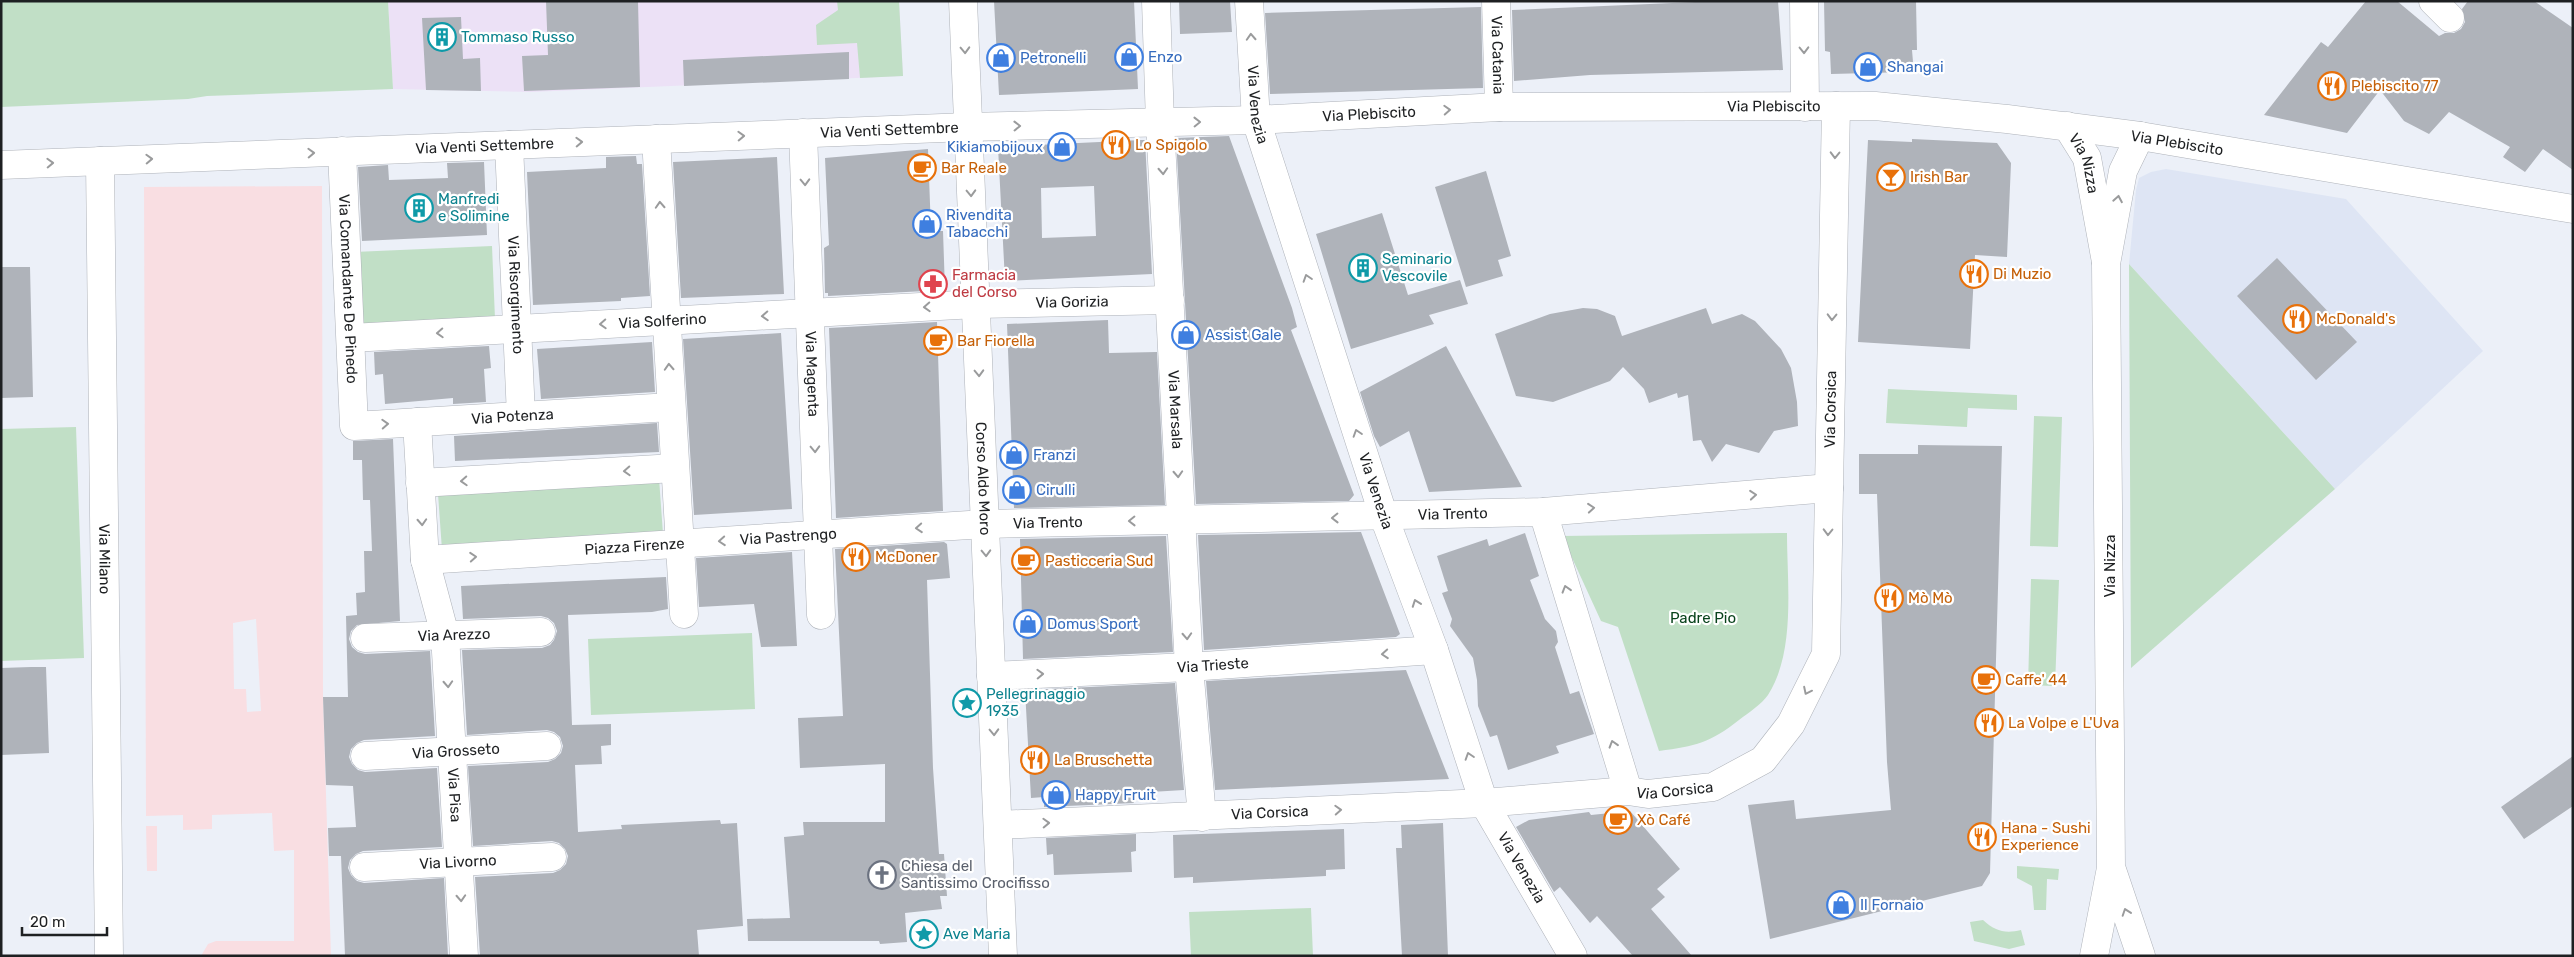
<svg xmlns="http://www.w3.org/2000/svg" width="2574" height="957" font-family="Rubik,sans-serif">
<rect width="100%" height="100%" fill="#ecf0f8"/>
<path fill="#dee5f4" d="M2166 169 2346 199 2483 351 2335 489 2129 264 2136 190 2139 178 2151 172Z"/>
<path fill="#f9dee2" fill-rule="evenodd" d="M322 186 323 697 331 956H201L208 944 216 941H294V850L274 851 272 813 212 815V829L183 830V815L146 816 144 187ZM256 619 261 711 247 712 246 689H234L233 623Z
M146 826H157V871H147Z"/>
<path fill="#ece1f6" d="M388 1H899L903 76 531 92 393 89Z"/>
<path fill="#c1dfc6" d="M1 1H388L393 89 207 96 188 99 1 107Z
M837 1H899L903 76 860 78 857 43 817 45 816 25 838 10Z
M492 246 495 319 357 326 354 252Z
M2129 264 2335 489 2131 668Z
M1888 389 2017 395V410L1968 408 1967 427 1886 423Z
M2034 416 2062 417 2058 547 2030 546Z
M76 427 84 658 1 661V429Z
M659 478 663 534 442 550 438 494Z
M1787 533C1787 583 1796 651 1768 695 1762 704 1748 713 1739 720 1710 743 1696 746 1659 751L1618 627 1601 621 1562 536Z
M2031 579 2059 580 2055 686 2028 685Z
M752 633 755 709 591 715 588 639Z
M2017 866 2059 869 2058 880 2047 879 2046 910H2034L2032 886 2017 878Z
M1311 908 1313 956H1191L1189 912Z
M1983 920C1995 931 2005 934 2021 930L2025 945 2009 949 1974 941 1970 922Z"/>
<path fill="#afb3ba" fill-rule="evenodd" d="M546 1H638L640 87 524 91 522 56 548 55Z
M994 1H1134L1138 89 999 95Z
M1179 1H1230L1232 32 1180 34Z
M1718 1H1778L1783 70 1590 75 1514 81 1512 10Z
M1824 1H1916L1917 50H1912L1913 62 1908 63V72L1831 74 1830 52 1825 51Z
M2366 1H2397L2439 36 2445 33H2454L2461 29 2465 22 2462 9 2468 1H2534L2573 28V170L2543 149 2525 172 2503 157 2510 147 2449 112 2429 134 2404 121 2380 90 2347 133 2264 115 2321 42 2328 47Z
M1481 7 1483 88 1270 94 1265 13Z
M461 17 463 59 480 58 481 91 426 90 422 18Z
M849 52V79L684 86 683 60Z
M1229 136 1292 308 1297 327 1291 330 1354 495 1349 501 1196 504 1176 138Z
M1912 139 1997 143 2011 163 2007 257 1975 255 1970 349 1858 342 1868 140 1912 142Z
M1141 140H1145L1152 274 1005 281 998 147ZM1094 186 1096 236 1042 238 1041 188Z
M928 149 931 231H943L945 290 828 296V293H825L824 248 829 245 825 158Z
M636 156 637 164H642L650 296 621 298V301L533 305 527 172 606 168V157Z
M777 157 784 294 681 298 673 162Z
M484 162 487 235 362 241 358 167 388 165 389 180 448 178 447 163Z
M1486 171 1511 256 1498 260 1503 276 1466 287 1435 187Z
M1382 213 1408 295 1460 280 1468 304 1429 315 1434 324 1351 349 1316 234Z
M2277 258 2357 342 2316 380 2237 296Z
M1 267H30L33 397 1 398Z
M1583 308 1597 309 1615 316 1622 336 1706 308 1712 324 1742 314 1755 321 1781 349 1791 368 1797 402 1798 426 1774 431 1759 453 1726 444 1712 462 1701 440 1693 441 1688 395 1678 398 1677 393 1649 403 1644 389 1623 367 1610 381 1553 402 1516 396 1495 334 1550 314Z
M1108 320 1109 353 1157 352 1165 505 1014 508 1007 324Z
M937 322 943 511 836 518 829 328Z
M781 333 792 509 694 515 683 339Z
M652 342 655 392 541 399 537 349Z
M489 346 491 368 484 369 486 402 453 404V398L385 404 383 374 375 375 374 352Z
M1446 346 1522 487 1429 492 1409 431 1380 447 1374 436 1360 392Z
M657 423 659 452 455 461 454 436Z
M393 439 400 621 357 625 351 631 349 639 352 647 358 652 365 654 430 651 435 736 364 740 357 743 351 749 349 757 352 764 358 770 365 772 437 768 442 847 363 851 356 854 350 860 348 868 351 875 357 881 364 883 444 878 448 956H345L341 856H329L328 828 356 827 353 786 326 785 323 697H348L346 616 357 615 356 593 365 592 364 551H372L370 500H363L362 460H353V441Z
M1918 445 2002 446 1990 873 1982 886 1770 939 1748 805 1794 800 1796 819 1891 810 1887 762 1877 494H1859V454H1918Z
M1361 532 1400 634 1396 637 1204 650 1198 535Z
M1525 533 1539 576 1530 580 1545 619 1556 631 1558 642 1555 647 1570 694 1579 691 1594 734 1556 746 1559 753 1508 770 1497 735 1490 737 1478 706 1477 680 1473 658 1450 626 1452 619 1442 593 1448 591 1437 556 1487 539 1489 546Z
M1166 536 1173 652 1023 659 1020 539Z
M944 542 947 544 950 578 927 580 933 768 939 854H944L947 896H940L942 909 905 913 907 942 880 944 879 941H748L747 919 790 918 784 837 804 835 803 822H885V764L800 768 798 718 843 716 835 549Z
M792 552 797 646 761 647 754 604 699 607 696 558Z
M666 577 668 609 652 612 568 615 572 725 611 724V745L601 746 602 764 575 765 578 832 622 829 621 825 720 820 721 824 737 823 743 926 697 930 699 956H480L475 877 553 873 560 870 566 864 568 856 565 849 559 843 552 841 473 846 468 766 548 762 555 759 561 753 563 746 560 737 554 732 547 730 467 735 462 650 542 648 550 645 554 640 557 631 554 623 548 618 541 616 463 619 461 586Z
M31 667H46L49 753 1 755V668Z
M1406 670 1449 779 1215 790 1206 681Z
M1175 683 1184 790 1134 793V803L1044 807V797L1031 798 1025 690Z
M2573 756V806L2524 839 2501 807Z
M1630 811 1680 869 1657 889 1665 897 1651 909 1692 956H1633L1597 916 1590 923 1560 887 1554 892 1516 827 1529 820 1589 812 1591 815Z
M1443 823 1448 956H1402L1396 848H1402L1401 825Z
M1344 829 1345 869 1326 870V876L1193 883V877L1174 878 1173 835Z
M1136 834V851L1131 852 1132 872 1054 875 1053 854 1047 855 1046 838Z"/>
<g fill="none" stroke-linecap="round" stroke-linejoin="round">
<defs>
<g id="minor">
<path id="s1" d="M1156 1 1160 123 1189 667 1202 817"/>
<path id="s2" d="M1249 1 1256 120 1384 517 1434 650 1484 803 1573 956"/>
<path id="s3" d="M1496 1 1499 107"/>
<path d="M1804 1 1805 107"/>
<path d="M2433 1 2450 18"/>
<path id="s4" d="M2067 126 2087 158 2106 262"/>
<path id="s5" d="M803 133 821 615"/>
<path d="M656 139 684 614"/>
<path id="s6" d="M509 145 521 416"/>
<path id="s7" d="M342 151 354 426 671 407"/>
<path id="s8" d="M351 338 976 304 1170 300"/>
<path id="s9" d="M417 422 425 560 445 635 464 956"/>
<path d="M420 483 675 468"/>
<path d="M1543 512 1628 791"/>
<path id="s10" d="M425 560 985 524 1543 512 1829 488"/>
<path id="s11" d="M365 638 541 632"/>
<path id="s12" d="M991 676 1189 667 1434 650"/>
<path id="s13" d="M365 756 547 746"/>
<path id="s14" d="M998 825 1484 803 1628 791 1648 794 1713 787 1763 760 1791 724 1826 654 1836 106"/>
<path id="s15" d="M364 867 552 857"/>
</g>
<g id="tertiary">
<path id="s16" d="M963 1 1003 956"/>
<path id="s17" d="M100 161 109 956"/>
<path id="s18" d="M1 165 968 127 1256 120 1499 107 1875 106 2007 119 2140 136"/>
</g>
<path id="secondary" d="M2112 870 2141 956
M2094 956 2111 868 2106 264 2123 171 2140 136 2573 209"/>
</defs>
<use href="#minor" stroke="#aeb2b9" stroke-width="29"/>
<use href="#tertiary" stroke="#aeb2b9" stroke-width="29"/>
<use href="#secondary" stroke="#aeb2b9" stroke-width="29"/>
<use href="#minor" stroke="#fff" stroke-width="28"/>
<use href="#tertiary" stroke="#fff" stroke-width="28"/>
<use href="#secondary" stroke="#fff" stroke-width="28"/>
</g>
<defs><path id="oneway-chevron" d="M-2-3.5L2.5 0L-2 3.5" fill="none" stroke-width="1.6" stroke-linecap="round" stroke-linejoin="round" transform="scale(1.25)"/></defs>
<g stroke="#9a9b9c">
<use href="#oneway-chevron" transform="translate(1251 37) rotate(-93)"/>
<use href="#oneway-chevron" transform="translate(965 50) rotate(88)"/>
<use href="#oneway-chevron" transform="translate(1804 50) rotate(89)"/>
<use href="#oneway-chevron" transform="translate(1447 110) rotate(-3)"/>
<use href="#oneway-chevron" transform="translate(1197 122) rotate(-1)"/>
<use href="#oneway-chevron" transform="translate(1017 126) rotate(-1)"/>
<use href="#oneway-chevron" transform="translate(741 136) rotate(-2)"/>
<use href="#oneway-chevron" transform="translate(579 142) rotate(-2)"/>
<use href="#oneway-chevron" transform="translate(311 153) rotate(-2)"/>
<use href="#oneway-chevron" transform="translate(1835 155) rotate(91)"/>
<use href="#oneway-chevron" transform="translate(149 159) rotate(-2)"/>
<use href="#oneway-chevron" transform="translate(50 163) rotate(-2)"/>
<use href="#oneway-chevron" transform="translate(1163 171) rotate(87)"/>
<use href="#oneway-chevron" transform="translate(805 182) rotate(88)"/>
<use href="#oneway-chevron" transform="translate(971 193) rotate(88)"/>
<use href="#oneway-chevron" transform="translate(2118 199) rotate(-80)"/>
<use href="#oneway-chevron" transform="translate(660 205) rotate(-93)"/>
<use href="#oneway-chevron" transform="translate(1307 278) rotate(-108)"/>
<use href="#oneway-chevron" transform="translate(927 307) rotate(177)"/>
<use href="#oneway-chevron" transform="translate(765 316) rotate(177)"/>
<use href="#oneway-chevron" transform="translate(1832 317) rotate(91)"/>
<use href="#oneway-chevron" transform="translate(603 324) rotate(177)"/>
<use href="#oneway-chevron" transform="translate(440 333) rotate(177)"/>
<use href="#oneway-chevron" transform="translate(669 367) rotate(-93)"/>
<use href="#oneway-chevron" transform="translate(979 373) rotate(88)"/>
<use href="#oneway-chevron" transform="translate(385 424) rotate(-3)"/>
<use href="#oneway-chevron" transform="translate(1357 433) rotate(-108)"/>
<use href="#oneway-chevron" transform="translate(815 449) rotate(88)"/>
<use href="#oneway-chevron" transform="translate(627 471) rotate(177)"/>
<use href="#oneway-chevron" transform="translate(1178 474) rotate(87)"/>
<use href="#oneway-chevron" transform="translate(464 481) rotate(177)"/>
<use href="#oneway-chevron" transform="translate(1753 495) rotate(-5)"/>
<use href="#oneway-chevron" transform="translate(1591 508) rotate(-5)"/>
<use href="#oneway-chevron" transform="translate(1335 518) rotate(179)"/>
<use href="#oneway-chevron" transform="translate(1132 521) rotate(179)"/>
<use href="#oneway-chevron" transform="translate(422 522) rotate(87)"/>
<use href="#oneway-chevron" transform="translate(919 528) rotate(176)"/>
<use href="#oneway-chevron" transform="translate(1828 532) rotate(91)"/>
<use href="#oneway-chevron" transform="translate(722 541) rotate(176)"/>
<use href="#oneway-chevron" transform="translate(986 553) rotate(88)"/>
<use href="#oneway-chevron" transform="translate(473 557) rotate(-4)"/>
<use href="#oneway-chevron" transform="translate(1566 589) rotate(-107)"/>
<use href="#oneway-chevron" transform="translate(1416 603) rotate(-110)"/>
<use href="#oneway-chevron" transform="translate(1187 636) rotate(87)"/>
<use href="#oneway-chevron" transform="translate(1385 654) rotate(176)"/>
<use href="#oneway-chevron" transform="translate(1040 674) rotate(-2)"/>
<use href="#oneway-chevron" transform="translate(448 684) rotate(87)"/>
<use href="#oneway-chevron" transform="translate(1807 691) rotate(116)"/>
<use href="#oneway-chevron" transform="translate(994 732) rotate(88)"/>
<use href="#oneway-chevron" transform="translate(1613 744) rotate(-107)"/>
<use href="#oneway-chevron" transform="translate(1469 756) rotate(-108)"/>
<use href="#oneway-chevron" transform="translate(1338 810) rotate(-3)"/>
<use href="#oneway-chevron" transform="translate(1046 823) rotate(-2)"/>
<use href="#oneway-chevron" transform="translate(461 898) rotate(87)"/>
<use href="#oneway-chevron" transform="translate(2126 912) rotate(-109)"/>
</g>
<defs>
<symbol id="building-ring" viewBox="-11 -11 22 22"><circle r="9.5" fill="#fff" stroke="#0f9aa8" stroke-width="1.5"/><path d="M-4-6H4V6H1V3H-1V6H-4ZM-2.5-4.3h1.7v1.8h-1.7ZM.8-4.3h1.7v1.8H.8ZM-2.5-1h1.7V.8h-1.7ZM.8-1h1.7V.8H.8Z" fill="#0f9aa8"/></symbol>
<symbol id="shop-ring" viewBox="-11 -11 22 22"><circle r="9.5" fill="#fff" stroke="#3f7fe0" stroke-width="1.5"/><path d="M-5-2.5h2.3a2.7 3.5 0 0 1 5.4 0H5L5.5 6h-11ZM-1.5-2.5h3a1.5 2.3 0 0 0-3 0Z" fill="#3f7fe0"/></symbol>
<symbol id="restaurant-ring" viewBox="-11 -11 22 22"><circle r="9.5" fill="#fff" stroke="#e8710a" stroke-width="1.5"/><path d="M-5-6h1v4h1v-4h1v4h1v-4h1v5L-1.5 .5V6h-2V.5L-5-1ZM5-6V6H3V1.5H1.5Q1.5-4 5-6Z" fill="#e8710a"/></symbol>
<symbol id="cafe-ring" viewBox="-11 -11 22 22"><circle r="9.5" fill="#fff" stroke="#e8710a" stroke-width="1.5"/><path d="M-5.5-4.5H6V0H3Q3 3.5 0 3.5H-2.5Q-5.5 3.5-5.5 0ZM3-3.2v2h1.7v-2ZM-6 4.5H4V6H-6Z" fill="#e8710a"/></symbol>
<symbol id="bar-ring" viewBox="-11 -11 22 22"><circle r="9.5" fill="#fff" stroke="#e8710a" stroke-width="1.5"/><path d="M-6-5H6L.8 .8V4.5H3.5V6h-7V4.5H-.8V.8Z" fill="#e8710a"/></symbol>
<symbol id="pharmacy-ring" viewBox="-11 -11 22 22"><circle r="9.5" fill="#fff" stroke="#e0444e" stroke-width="1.5"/><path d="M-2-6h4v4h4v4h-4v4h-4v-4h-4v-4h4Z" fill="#e0444e"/></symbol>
<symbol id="sight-ring" viewBox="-11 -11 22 22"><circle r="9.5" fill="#fff" stroke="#0f9aa8" stroke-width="1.5"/><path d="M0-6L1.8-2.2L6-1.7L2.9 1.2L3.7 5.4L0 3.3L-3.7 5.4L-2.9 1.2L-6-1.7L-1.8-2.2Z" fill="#0f9aa8"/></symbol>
<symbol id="church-ring" viewBox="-11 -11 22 22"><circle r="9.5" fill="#fff" stroke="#6b7280" stroke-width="1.5"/><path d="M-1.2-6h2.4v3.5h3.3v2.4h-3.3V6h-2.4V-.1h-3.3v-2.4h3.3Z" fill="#6b7280"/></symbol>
</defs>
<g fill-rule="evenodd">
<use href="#building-ring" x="426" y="21" width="32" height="32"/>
<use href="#shop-ring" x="1113" y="41" width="32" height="32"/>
<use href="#shop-ring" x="985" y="42" width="32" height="32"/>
<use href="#shop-ring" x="1852" y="51" width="32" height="32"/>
<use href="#restaurant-ring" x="2316" y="70" width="32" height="32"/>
<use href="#restaurant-ring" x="1100" y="129" width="32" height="32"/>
<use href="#shop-ring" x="1046" y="131" width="32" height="32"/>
<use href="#cafe-ring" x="906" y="152" width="32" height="32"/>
<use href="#bar-ring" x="1875" y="161" width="32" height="32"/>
<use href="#building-ring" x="403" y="192" width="32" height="32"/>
<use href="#shop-ring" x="911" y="208" width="32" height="32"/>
<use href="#building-ring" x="1347" y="252" width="32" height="32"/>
<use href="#restaurant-ring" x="1958" y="258" width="32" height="32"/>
<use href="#pharmacy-ring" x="917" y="268" width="32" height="32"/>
<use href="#restaurant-ring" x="2281" y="303" width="32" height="32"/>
<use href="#shop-ring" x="1170" y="319" width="32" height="32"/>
<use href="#cafe-ring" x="922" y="325" width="32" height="32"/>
<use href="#shop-ring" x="998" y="439" width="32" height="32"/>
<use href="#shop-ring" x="1001" y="474" width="32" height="32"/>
<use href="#restaurant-ring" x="840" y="541" width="32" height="32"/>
<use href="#cafe-ring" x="1010" y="545" width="32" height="32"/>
<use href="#restaurant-ring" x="1873" y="582" width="32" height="32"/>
<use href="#shop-ring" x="1012" y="608" width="32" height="32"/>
<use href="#cafe-ring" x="1970" y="664" width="32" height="32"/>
<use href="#sight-ring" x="951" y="687" width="32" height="32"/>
<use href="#restaurant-ring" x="1973" y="707" width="32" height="32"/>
<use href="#restaurant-ring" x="1019" y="744" width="32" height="32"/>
<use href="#shop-ring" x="1040" y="779" width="32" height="32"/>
<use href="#cafe-ring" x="1602" y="804" width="32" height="32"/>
<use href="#restaurant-ring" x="1966" y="821" width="32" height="32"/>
<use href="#church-ring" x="866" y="859" width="32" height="32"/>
<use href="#shop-ring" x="1825" y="889" width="32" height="32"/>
<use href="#sight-ring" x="908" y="918" width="32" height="32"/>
</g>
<g text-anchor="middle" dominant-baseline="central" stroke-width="4.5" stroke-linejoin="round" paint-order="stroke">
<g font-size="15" fill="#0d838f" stroke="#fff" text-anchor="start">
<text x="461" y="37">Tommaso Russo</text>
<text x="438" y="199">Manfredi<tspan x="438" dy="17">e Solimine</tspan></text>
<text x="1382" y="259">Seminario<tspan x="1382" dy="17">Vescovile</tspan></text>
<text x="986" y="694">Pellegrinaggio<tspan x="986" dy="17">1935</tspan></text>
<text x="943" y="934">Ave Maria</text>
</g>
<g font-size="15" fill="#1e2022" stroke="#fff">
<text stroke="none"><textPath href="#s3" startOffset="54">Via Catania</textPath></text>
<text stroke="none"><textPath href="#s2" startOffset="104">Via Venezia</textPath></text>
<text stroke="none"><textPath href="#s18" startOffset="1774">Via Plebiscito</textPath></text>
<text stroke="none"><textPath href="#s18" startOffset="1369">Via Plebiscito</textPath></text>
<text stroke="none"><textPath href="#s18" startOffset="889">Via Venti Settembre</textPath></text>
<text transform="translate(2177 143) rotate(9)">Via Plebiscito</text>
<text stroke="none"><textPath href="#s18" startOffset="484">Via Venti Settembre</textPath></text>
<text stroke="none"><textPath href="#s4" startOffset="42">Via Nizza</textPath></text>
<text stroke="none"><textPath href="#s7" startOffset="138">Via Comandante De Pinedo</textPath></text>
<text stroke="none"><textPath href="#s6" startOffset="150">Via Risorgimento</textPath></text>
<text stroke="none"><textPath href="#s8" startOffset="722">Via Gorizia</textPath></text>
<text stroke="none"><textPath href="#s8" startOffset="312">Via Solferino</textPath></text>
<text stroke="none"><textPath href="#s5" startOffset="241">Via Magenta</textPath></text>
<text stroke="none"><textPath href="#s1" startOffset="409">Via Marsala</textPath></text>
<text stroke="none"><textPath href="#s14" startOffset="1142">Via Corsica</textPath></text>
<text stroke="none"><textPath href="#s7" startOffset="434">Via Potenza</textPath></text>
<text stroke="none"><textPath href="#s16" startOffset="478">Corso Aldo Moro</textPath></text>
<text stroke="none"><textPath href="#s2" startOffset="509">Via Venezia</textPath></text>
<text stroke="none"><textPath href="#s10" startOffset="1029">Via Trento</textPath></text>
<text stroke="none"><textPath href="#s10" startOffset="624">Via Trento</textPath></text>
<text stroke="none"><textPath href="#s10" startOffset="364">Via Pastrengo</textPath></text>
<text stroke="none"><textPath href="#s10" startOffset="210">Piazza Firenze</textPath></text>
<text stroke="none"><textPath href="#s17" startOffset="398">Via Milano</textPath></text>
<text transform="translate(2110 566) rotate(-90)">Via Nizza</text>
<text stroke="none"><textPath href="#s11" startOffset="89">Via Arezzo</textPath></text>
<text stroke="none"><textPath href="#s12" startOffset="222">Via Trieste</textPath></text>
<text stroke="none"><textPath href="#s13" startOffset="91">Via Grosseto</textPath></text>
<text stroke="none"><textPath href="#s14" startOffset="678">Via Corsica</textPath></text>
<text stroke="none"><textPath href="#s9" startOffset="376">Via Pisa</textPath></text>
<text stroke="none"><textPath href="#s14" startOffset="272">Via Corsica</textPath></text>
<text stroke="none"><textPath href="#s15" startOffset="94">Via Livorno</textPath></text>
<text stroke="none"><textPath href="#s2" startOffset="914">Via Venezia</textPath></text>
</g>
<g font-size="15" fill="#366cbe" stroke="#fff" text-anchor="start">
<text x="1148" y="57">Enzo</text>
<text x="1020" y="58">Petronelli</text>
<text x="1887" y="67">Shangai</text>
<text x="1043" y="147" text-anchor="end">Kikiamobijoux</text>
<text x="946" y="215">Rivendita<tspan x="946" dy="17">Tabacchi</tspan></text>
<text x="1205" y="335">Assist Gale</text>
<text x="1033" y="455">Franzi</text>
<text x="1036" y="490">Cirulli</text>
<text x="1047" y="624">Domus Sport</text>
<text x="1075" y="795">Happy Fruit</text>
<text x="1860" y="905">Il Fornaio</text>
</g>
<g font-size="15" fill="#c56008" stroke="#fff" text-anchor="start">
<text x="2351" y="86">Plebiscito 77</text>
<text x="1135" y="145">Lo Spigolo</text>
<text x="941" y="168">Bar Reale</text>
<text x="1910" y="177">Irish Bar</text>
<text x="1993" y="274">Di Muzio</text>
<text x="2316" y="319">McDonald's</text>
<text x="957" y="341">Bar Fiorella</text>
<text x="875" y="557">McDoner</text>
<text x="1045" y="561">Pasticceria Sud</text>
<text x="1908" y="598">Mò Mò</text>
<text x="2005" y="680">Caffe' 44</text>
<text x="2008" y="723">La Volpe e L'Uva</text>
<text x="1054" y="760">La Bruschetta</text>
<text x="1637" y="820">Xò Café</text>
<text x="2001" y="828">Hana - Sushi<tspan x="2001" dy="17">Experience</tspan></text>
</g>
<g font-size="15" fill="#be3a42" stroke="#fff" text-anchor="start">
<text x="952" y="275">Farmacia<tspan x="952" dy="17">del Corso</tspan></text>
</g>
<g font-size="15" fill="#09431c" stroke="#fff">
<text x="1703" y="618">Padre Pio</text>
</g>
<g font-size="15" fill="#5b616d" stroke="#fff" text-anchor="start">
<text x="901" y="866">Chiesa del<tspan x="901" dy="17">Santissimo Crocifisso</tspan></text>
</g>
</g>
<rect width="2574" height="957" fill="none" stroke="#1e2022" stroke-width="5"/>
<path d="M22 927v8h85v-8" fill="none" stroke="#1e2022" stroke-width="2.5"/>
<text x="30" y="927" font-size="15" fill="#1e2022" stroke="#ffffff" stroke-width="4" paint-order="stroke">20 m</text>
</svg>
